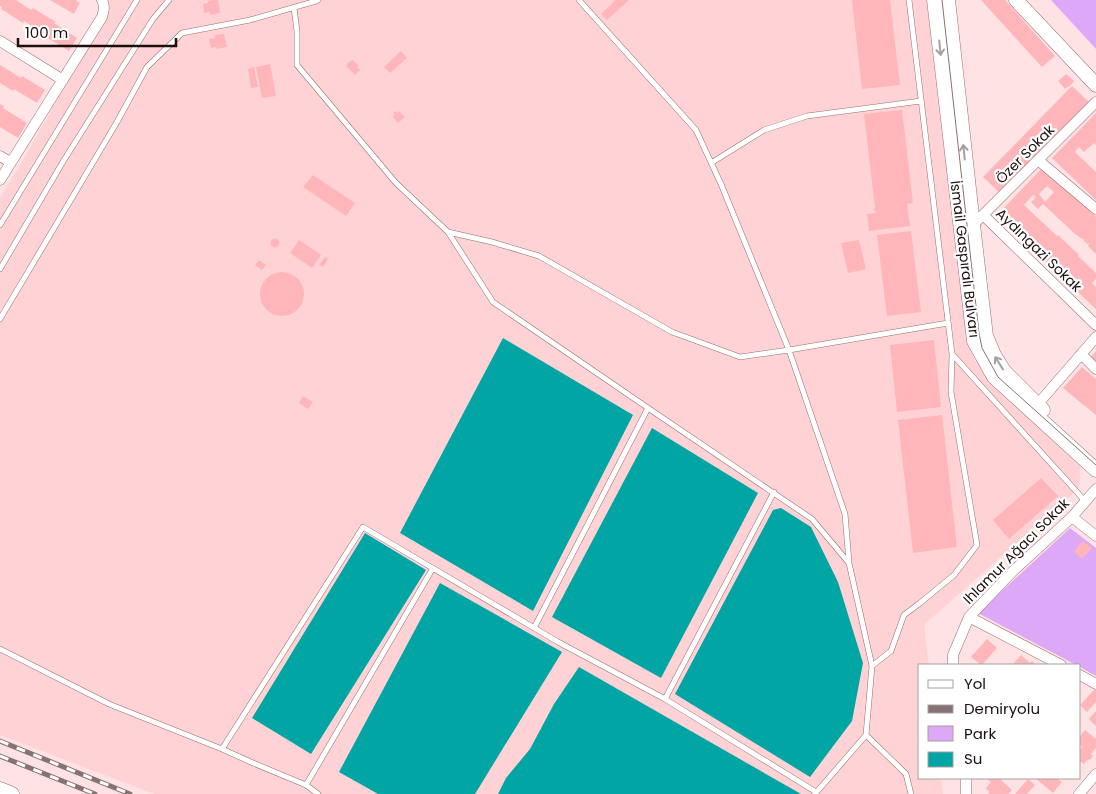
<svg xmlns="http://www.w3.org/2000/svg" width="1096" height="794" font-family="Poppins,sans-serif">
<rect width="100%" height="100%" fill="#ffe3e4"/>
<path fill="#ffd3d5" d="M105 0H928L969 344 974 359 984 373 1081 461 1079 488 925 624V635L929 665H920V778H941L943 794H154L0 735V198L25 156 95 34Z"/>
<path fill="#dda8f7" d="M1051 0H1096V49Z
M1070 528 1096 548V676L1080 667V665H1076L978 613Z"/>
<path fill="#00a5a4" d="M503 338 633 415 533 611 400 533Z
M652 428 758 493 661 678 552 617Z
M781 508 811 527 838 582 863 663 852 721 810 777 675 694 773 510Z
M365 533 426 570 311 754 252 718Z
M440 583 562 652 475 794H378L339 772Z
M579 667 801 794H498L506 778 530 749 554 704Z"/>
<path fill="#feb6bb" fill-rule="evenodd" d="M0 0H16L31 10 33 8 56 22 54 23 77 38 69 51 46 37 47 35 24 21 23 23 1 9 2 7 0 6Z
M50 0H77L76 1 80 3 74 14Z
M212 0H218L220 13 210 15V12L204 13 203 4 208 3V1Z
M616 0H629L607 20 601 14Z
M852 0H890L900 85 862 89Z
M981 0H1005L1055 56 1042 67Z
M224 34 227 47 217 49 216 47 211 48 209 39 215 38 214 35Z
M401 51 407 58 390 73 384 67Z
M353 60 359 66 357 67 360 70 355 75 346 66 348 64 347 63Z
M270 64 276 96 262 98 256 67Z
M0 65 21 78 22 76 45 90 37 103 14 89 13 91 0 83Z
M254 67 258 87 251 88 248 69Z
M1066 74 1074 81 1069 87 1068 86 1065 89 1058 81Z
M1072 86 1090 103 1001 194 983 177Z
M0 104 4 106 3 108 27 123 18 138 0 127Z
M902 110 913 203 907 204 910 226 869 231 867 214 875 213 874 208H875L864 114Z
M396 111 397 113 399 111 405 117 398 123 392 116 395 115 393 113Z
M1096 113V145L1094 143 1084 152 1079 147 1075 152 1096 172V200L1052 158Z
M1043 167 1092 213 1087 218 1093 213 1096 217V254L1088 246 1089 244 1088 243 1087 244 1082 238V239L1074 233 1043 204 1038 209 1031 202 1036 197 1033 195 1024 205 1057 236 1058 235 1079 255 1078 256 1096 273V279L1092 283 1096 287V309L1001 220 999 213ZM1047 186 1054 192 1045 202 1039 194Z
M313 175 355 203 346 216 303 187Z
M911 231 921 312 887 316 877 235Z
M270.5 243a4.5 4.5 0 1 1 9 0a4.5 4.5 0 1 1-9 0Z
M299 240 321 255 312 268 290 253Z
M859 240 866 269 848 273 841 243Z
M325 257 328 259 323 267 319 265Z
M259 260 266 265 262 270 255 265Z
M260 294a22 22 0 1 1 44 0a22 22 0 1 1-44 0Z
M934 340 941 407 897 412 890 345Z
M1096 351V363L1090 358Z
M1082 367 1096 379V415L1063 388Z
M303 396 313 402 308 409 299 403Z
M942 415 957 547 913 553 898 420Z
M1041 478 1058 496 1009 539 993 520Z
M1082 541 1092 548 1082 559 1074 552Z
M987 639 997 648 982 665H981L971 657Z
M1021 655 1030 663 1032 661 1036 665H1012Z
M1095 689 1096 690V702L1087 712 1080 705Z
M1096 711V726L1089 719Z
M1085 730 1096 739V748L1091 754 1093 756 1090 760 1088 759 1084 764 1080 761V750L1082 747 1080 745V736Z
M986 778H1003L1001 780 1012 790 1008 794H988L990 792 986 789V788L991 782Z
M1035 778H1056L1062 782 1053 793Z
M1028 779 1035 785 1027 794H1015Z"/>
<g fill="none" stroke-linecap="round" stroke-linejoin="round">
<defs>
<path id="service" d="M579 0 696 130 721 184 789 350 845 514 849 562
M909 0 952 354 1085 501
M294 8 297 31V65L396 183 448 232 493 302 648 408 812 519 849 563 872 666 866 735 815 794
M711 163 764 130 807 116 921 101
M0 225 137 0
M448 232 492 242 539 256 672 332 740 357 789 350 948 323
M0 269 64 160 153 19 169 0
M0 319 117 122 147 67 182 33 250 20 316 1 318 0
M534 628 648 408
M0 649 109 704 222 749 253 763 306 785 433 568
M872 666 891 651 904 615 920 603 954 575 977 545 951 392 952 355
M665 699 774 492
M866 735 906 774 911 794
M222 749 363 527 558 642 665 699 816 792
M306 785 318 794"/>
<path id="minor" d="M0 41 63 80
M0 156 10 162
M1038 160 1096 209
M0 180 102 17C104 10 105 6 102 0
M983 215 1096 325
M973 225 1096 102
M1081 354 1096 369
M1037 405 1096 337
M1072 517 1096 536
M969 617 1061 665
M953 665V655L969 617 1012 572 1072 517 1096 489
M1080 675 1096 684
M966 794V778
M1079 794 1096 774"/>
<path id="secondary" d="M934 0 974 341 994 377 1096 470
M948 0 973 225 986 336 994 355 1004 371 1043 410
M1016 0 1096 85
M0 789 12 794"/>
</defs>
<use href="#service" stroke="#966e70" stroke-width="6"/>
<use href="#minor" stroke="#966e70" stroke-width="11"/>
<use href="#secondary" stroke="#966e70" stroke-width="15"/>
<use href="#service" stroke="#fff" stroke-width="5"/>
<use href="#minor" stroke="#fff" stroke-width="10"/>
<use href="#secondary" stroke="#fff" stroke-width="14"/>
<path stroke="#877273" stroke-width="1" d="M942 0 979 333 982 348 998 377 1096 465"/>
<defs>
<path id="rail" d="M0 741 130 794
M0 756 95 794"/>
</defs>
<use href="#rail" stroke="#877273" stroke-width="5"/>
<use href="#rail" stroke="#fff" stroke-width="3" stroke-dasharray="9" stroke-linecap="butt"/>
</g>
<defs><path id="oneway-shaft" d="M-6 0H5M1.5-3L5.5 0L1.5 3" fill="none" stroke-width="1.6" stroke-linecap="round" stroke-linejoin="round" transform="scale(1.25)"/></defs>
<g stroke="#a59f9f">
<use href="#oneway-shaft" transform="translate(940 48) rotate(84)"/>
<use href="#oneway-shaft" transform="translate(964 152) rotate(-96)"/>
<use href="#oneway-shaft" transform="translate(999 363) rotate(-122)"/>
</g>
<g text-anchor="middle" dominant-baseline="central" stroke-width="4.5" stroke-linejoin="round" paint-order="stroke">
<g font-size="14" fill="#1d0e0f" stroke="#fff">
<text transform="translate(1025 154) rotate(-45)">Özer Sokak</text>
<text transform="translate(1039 250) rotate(44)">Aydıngazi Sokak</text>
<text transform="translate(965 259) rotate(83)">İsmail Gaspıralı Bulvarı</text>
<text transform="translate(1016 551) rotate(-45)">Ihlamur Ağacı Sokak</text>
</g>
</g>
<rect x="918" y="664" width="162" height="115" fill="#ffffff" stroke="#a59f9f"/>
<rect x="928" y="680" width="25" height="8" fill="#ffffff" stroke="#a59f9f"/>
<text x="964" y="689" font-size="15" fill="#1d0e0f">Yol</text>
<rect x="928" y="705" width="25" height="8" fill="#877273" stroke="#a59f9f"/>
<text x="964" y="714" font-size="15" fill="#1d0e0f">Demiryolu</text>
<rect x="928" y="726" width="25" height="15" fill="#dda8f7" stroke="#a59f9f"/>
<text x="964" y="739" font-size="15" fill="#1d0e0f">Park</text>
<rect x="928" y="752" width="25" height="15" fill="#00a5a4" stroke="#a59f9f"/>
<text x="964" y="764" font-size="15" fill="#1d0e0f">Su</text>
<path d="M18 38v8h158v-8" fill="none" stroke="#1d0e0f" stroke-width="2.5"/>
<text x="25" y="38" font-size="15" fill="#1d0e0f" stroke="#ffffff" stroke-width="4" paint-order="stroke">100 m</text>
</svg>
